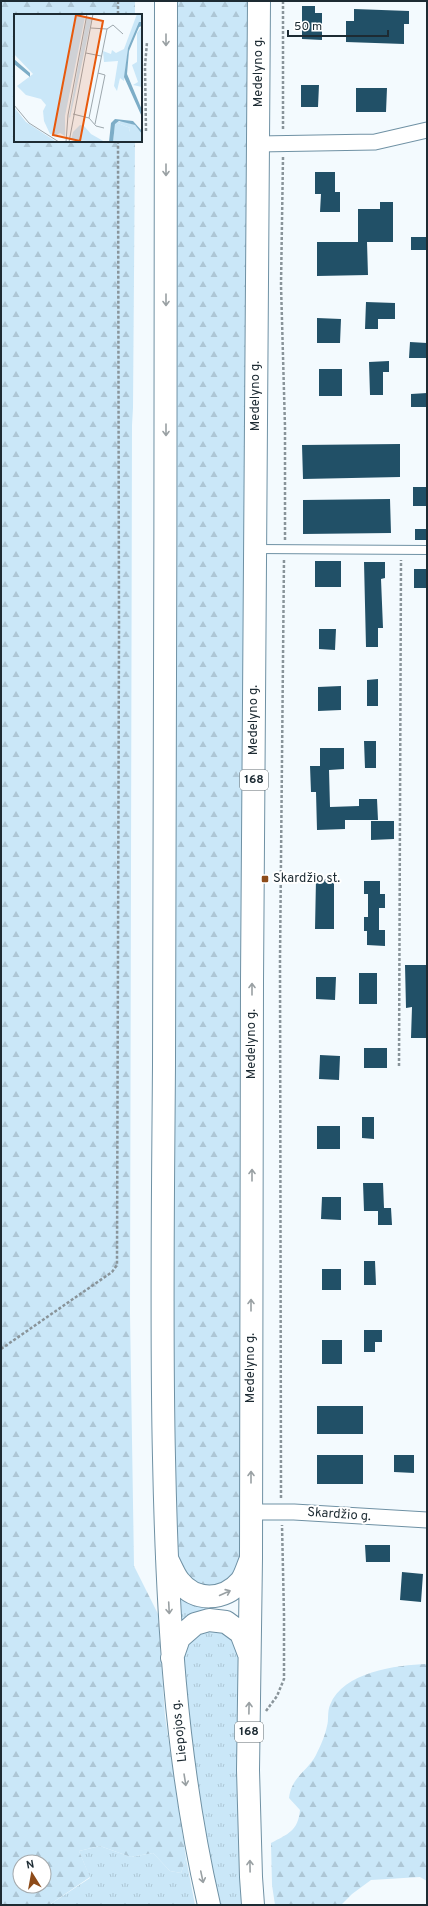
<svg xmlns="http://www.w3.org/2000/svg" width="428" height="1906" font-family="Overpass,sans-serif">
<defs>
<pattern id="grass-tufts" width="24" height="20" patternUnits="userSpaceOnUse"><rect width="24" height="20" fill="#cae7f8"/><path d="M3 7l-1-3M5 7V3M7 7l1-3M15 17l-1-3M17 17v-4M19 17l1-3" fill="none" stroke="#adc6d5"/></pattern>
<pattern id="forest-firs" width="22" height="20" patternUnits="userSpaceOnUse"><rect width="22" height="20" fill="#cae7f8"/><path d="M5 1l3.5 6h-7zM16 11l3.5 6h-7z" fill="#adc6d5"/></pattern>
</defs>
<rect width="100%" height="100%" fill="#f3fafe"/>
<path fill="url(#grass-tufts)" d="M174 1589 204 1605 206 1608 177 1631Z
M210 1627 238 1639C240 1727 237 1816 242 1905H218L193 1776 180 1660 187 1637Z
M100 1846 131 1857 153 1853 170 1871 181 1873 186 1858 195 1905H49L90 1878 79 1851Z"/>
<path fill="url(#forest-firs)" fill-rule="evenodd" d="M1 1H135V15H15V141H135L133 408 132 425 130 1313 134 1566 158 1614 165 1716 186 1858 181 1873 170 1871 153 1853 131 1857 100 1846 79 1851 90 1877 49 1905H1ZM20 1862H44V1886H20Z
M178 1H250L241 1562 227 1587H194L178 1560 171 1375Z
M427 1664V1881L420 1877 371 1880 352 1894 341 1905H275L272 1885 271 1843C288 1834 298 1831 300 1810L289 1798C292 1776 307 1772 316 1755 320 1747 325 1736 327 1726 329 1720 327 1712 330 1705 343 1672 396 1665 427 1664Z"/>
<path fill="#215067" d="M302 6H315V13H322V40L302 39Z
M354 9 409 11V24H404V44L346 42V21H354Z
M301 85H319L318 107H301Z
M356 88H387L386 112H356Z
M315 172H335V192H340V212H320L321 194H315Z
M380 202H393V242H367L368 275 317 276V242H358V209H380Z
M411 237H427V250H411Z
M366 302 395 303V319H378V329H365Z
M317 318 341 319 340 343H317Z
M410 342 427 343V358H409Z
M389 361V372H383V395H370L369 362Z
M319 369H342V396H319Z
M427 393V407H411V394Z
M400 444V477L303 479 302 445Z
M413 487H427V506H413Z
M390 499 391 533 303 534V500Z
M415 529H427V540H415Z
M315 561H341V587H315Z
M364 562H385V578L381 579 383 628H378V647H366Z
M414 569H427V588H414Z
M319 629H336L335 650 319 649Z
M378 679V706H367V680Z
M341 686V710L318 711V687Z
M364 741H376V768H365Z
M320 748H344V769L329 770 330 807 359 806V799H377L378 820H345V829L317 830 316 792H311L310 766H320Z
M371 821H394V839L371 840Z
M316 879 334 880V929H315Z
M364 881H380V894H385V908H379V930H385V946L367 945V931H364V917H368V894H364Z
M405 965H427V1038H411L412 1007 406 1008Z
M359 973H377V1004H359Z
M316 977H336L335 1000 316 999Z
M364 1048H387V1068H364Z
M320 1055 340 1056 339 1080 319 1079Z
M362 1117H374V1139L362 1138Z
M317 1126H340V1149H317Z
M363 1183H383L384 1208H391L392 1225H378V1211H364Z
M322 1197H341V1220L321 1219Z
M364 1261H375L376 1285H364Z
M322 1269H341V1290H322Z
M364 1330H382V1342H375V1352H364Z
M322 1340H342V1364H322Z
M317 1406H363V1434H317Z
M317 1455H363V1484H317Z
M394 1455H414V1473L394 1472Z
M365 1545H390V1562H366Z
M402 1572 423 1574 421 1602 400 1600Z"/>
<g fill="none" stroke-linecap="round" stroke-linejoin="round">
<defs>
<path id="service" d="M256 549 427 550"/>
<path id="minor" d="M258 144 375 142 427 130
M251 1512H294L427 1520"/>
<path id="primary" d="M166 1C166 356 165 710 164 1065 163 1196 161 1327 164 1458 167 1608 175 1758 209 1905
M167 1559C171 1566 174 1575 179 1581 195 1602 224 1601 241 1581 245 1576 247 1568 250 1561
M172 1658 179 1638 195 1624 209 1620 226 1622 241 1633 249 1654
M253 1905 251 1877 248 1770 251 1558 252 982 259 1"/>
</defs>
<use href="#service" stroke="#6f91a4" stroke-width="10"/>
<use href="#minor" stroke="#6f91a4" stroke-width="17"/>
<use href="#primary" stroke="#6f91a4" stroke-width="24"/>
<path stroke="#89949a" stroke-width="2.5" stroke-dasharray="3 2" stroke-linecap="butt" d="M118 1V15
M283 1V130
M146 131 145 66 147 42
M283 157 281 285 285 427V540
M399 1066 401 560
M1 1349 112 1272 117 1265 119 630 118 141
M281 1498 280 959 284 559
M266 1711 277 1696 284 1679V1615L282 1525"/>
<use href="#service" stroke="#fff" stroke-width="8"/>
<use href="#minor" stroke="#fff" stroke-width="15"/>
<use href="#primary" stroke="#fff" stroke-width="22"/>
</g>
<defs><path id="oneway-shaft" d="M-6 0H5M1.5-3L5.5 0L1.5 3" fill="none" stroke-width="1.6" stroke-linecap="round" stroke-linejoin="round"/></defs>
<g stroke="#99a0a3">
<use href="#oneway-shaft" transform="translate(166 40) rotate(90)"/>
<use href="#oneway-shaft" transform="translate(166 170) rotate(90)"/>
<use href="#oneway-shaft" transform="translate(166 300) rotate(90)"/>
<use href="#oneway-shaft" transform="translate(166 430) rotate(90)"/>
<use href="#oneway-shaft" transform="translate(252 989) rotate(-90)"/>
<use href="#oneway-shaft" transform="translate(252 1175) rotate(-90)"/>
<use href="#oneway-shaft" transform="translate(251 1305) rotate(-90)"/>
<use href="#oneway-shaft" transform="translate(251 1477) rotate(-90)"/>
<use href="#oneway-shaft" transform="translate(225 1593) rotate(-24)"/>
<use href="#oneway-shaft" transform="translate(169 1608) rotate(87)"/>
<use href="#oneway-shaft" transform="translate(249 1708) rotate(-89)"/>
<use href="#oneway-shaft" transform="translate(185 1780) rotate(81)"/>
<use href="#oneway-shaft" transform="translate(250 1866) rotate(-91)"/>
<use href="#oneway-shaft" transform="translate(202 1877) rotate(78)"/>
</g>
<rect fill="#8d4b19" stroke="#fff" stroke-width="1.5" x="261" y="875" width="8" height="8" rx="2"/>
<g text-anchor="middle" dominant-baseline="central" stroke-width="4" stroke-linejoin="round" paint-order="stroke">
<g fill="#fff" stroke="#616b70" stroke-width="1">
<rect x="240" y="770" width="28" height="20" rx="3"/>
<rect x="235" y="1722" width="28" height="20" rx="3"/>
</g>
<g font-size="12" font-weight="bold" fill="#1d2b33">
<text x="254" y="780">168</text>
<text x="249" y="1732">168</text>
</g>
<g font-size="13" fill="#1d2b33" stroke="#fff">
<text transform="translate(259 72) rotate(-90)">Medelyno g.</text>
<text transform="translate(256 396) rotate(-90)">Medelyno g.</text>
<text transform="translate(254 720) rotate(-90)">Medelyno g.</text>
<text transform="translate(252 1044) rotate(-90)">Medelyno g.</text>
<text transform="translate(251 1368) rotate(-90)">Medelyno g.</text>
<text transform="translate(339 1515) rotate(4)">Skardžio g.</text>
<text transform="translate(180 1731) rotate(-96)">Liepojos g.</text>
</g>
<g font-size="13" fill="#1d2b33" stroke="#fff" text-anchor="start">
<text x="273" y="879">Skardžio st.</text>
</g>
</g>
<g transform="translate(14 14)">
<rect width="128" height="128" fill="#f3fafe"/>
<path d="M104 109 116 114 115 118 102 119 101 111Z" fill="#cae7f8"/>
<path d="M0 0H66L71 3 51 102V122L46 119 41 122 36 120 30 107 29 97 32 91 27 85 12 81 3 72 19 60 0 40ZM123 0H128V8L114 34 110 67 106 64 103 77 100 72 104 47 90 48 89 37 97 40 98 36 102 39 110 35ZM73 3H78L56 104 55 103ZM128 12V73L119 71 124 68 118 51 123 48V19ZM0 93 12 108 41 127 0 128ZM108 107 121 111 128 120V128H99L101 109ZM104 109 116 114 115 118 105 115 102 119ZM66 111 70 112 77 120 91 128 57 126 59 118Z" fill="#cae7f8" fill-rule="evenodd"/>
<path d="M125 8H128V12L125 13 115 37 113 60 128 96V103L110 63 114 34ZM0 45 16 59V63L0 50ZM101 105 119 107 128 117V120L121 111 105 107 101 110 99 128H95L97 109Z" fill="#7dadc7"/>
<path fill="none" stroke="#9da7ad" stroke-width="1" d="M77 14 93 15M72 39 87 42M0 91 15 109 45 128M59 100 75 104 82 112 90 114M75 104 93 15 99 11 109 20M81 110 91 61 84 59M52 128 54 101 73 0M55 128 79 0"/>
<path fill="#e8590c" fill-opacity="0.15" stroke="#e8590c" stroke-width="2" d="M62 1 89 7 66 127 39 121Z"/>
<rect width="128" height="128" fill="none" stroke="#1d2b33" stroke-width="2"/>
</g>
<rect width="428" height="1906" fill="none" stroke="#1d2b33" stroke-width="4"/>
<g transform="translate(32 1874) rotate(349)"><circle r="19" fill="#ffffff" stroke="#a5aaad"/>
<path d="M0-3L7 15L0 10L-7 15Z" fill="#8d4b19"/>
<text y="-6" font-size="11" font-weight="bold" text-anchor="middle" fill="#1d2b33">N</text>
</g>
<path d="M288 30v6h100v-6" fill="none" stroke="#1d2b33" stroke-width="2"/>
<text x="294" y="30" font-size="12" fill="#1d2b33" stroke="#ffffff" stroke-width="3" paint-order="stroke">50 m</text>
</svg>
